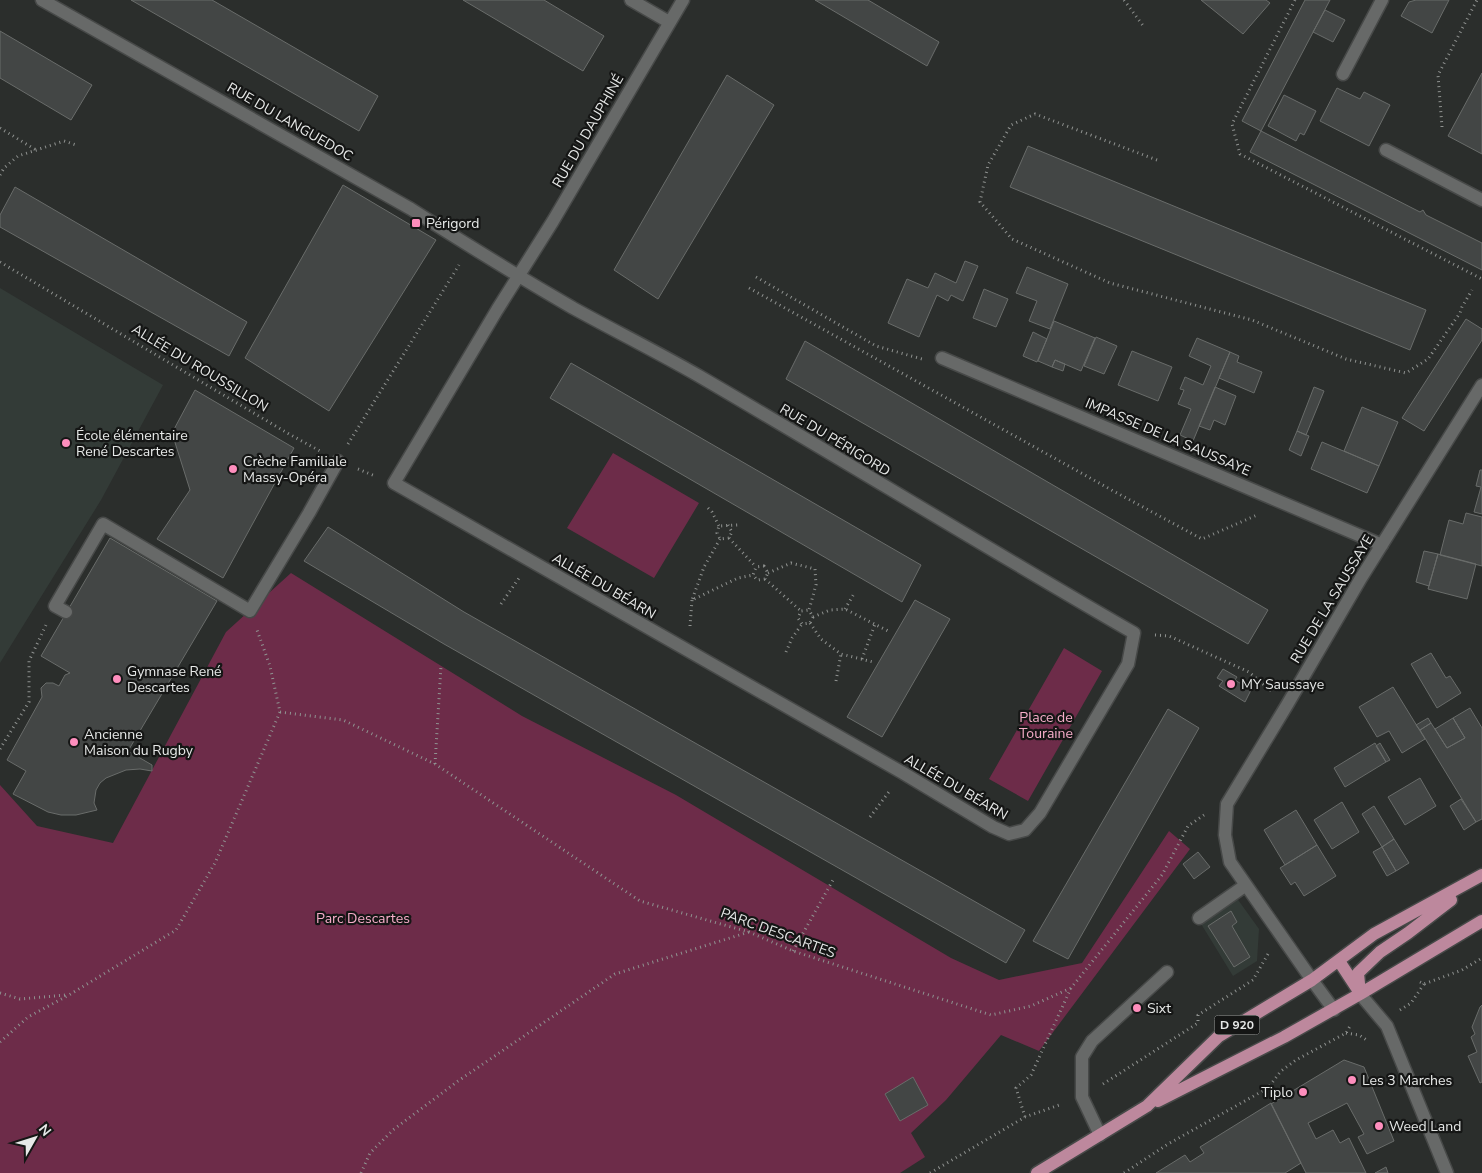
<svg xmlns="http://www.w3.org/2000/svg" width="1482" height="1173" font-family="'Nunito Sans',sans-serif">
<rect width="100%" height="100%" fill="#2b2e2c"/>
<path fill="#333b37" d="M0 288 163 385 101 500 0 663Z
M1231 890 1259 929 1257 961 1233 976 1195 914Z"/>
<path fill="#6d2c49" d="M613 453 699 503 654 578 567 528Z
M291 573 522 716 676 795 951 958 999 980 1082 963 1169 831 1190 849 1039 1051 1001 1035 946 1100 911 1133 925 1157 900 1173H0V785L37 826 113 843 226 632Z
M1064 648 1102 671 1028 801 989 779Z"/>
<path fill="#434645" stroke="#696c6a" d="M131 0H212L378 96 359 131Z
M463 0H544L604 36 583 71Z
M815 0H868L939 42 927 66Z
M1201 0H1266L1270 3 1243 34Z
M1305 0H1330L1261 131 1242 121Z
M1416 0H1449L1432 33 1401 16 1409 2Z
M1325 10 1345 20 1333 42 1313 32Z
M0 31 92 85 71 120 0 78Z
M1482 73V154L1448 136Z
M727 75 774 105 658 299 614 270Z
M1337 88 1360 99 1364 92 1390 105 1369 146 1320 121Z
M1284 95 1316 111 1304 135 1300 133 1296 141 1268 126Z
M1261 131 1420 212 1423 210 1426 215 1482 243V270L1250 152Z
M1028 146 1426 310 1410 350 1010 187Z
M343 185 436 240 329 411 245 358Z
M15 187 247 322 229 356 0 227V215Z
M965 261 978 266 963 301 951 295 948 301 937 295 919 337 888 323 907 279 928 288 935 273 956 283Z
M1027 267 1068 284 1050 329 1029 321 1037 301 1016 293Z
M984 289 1008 299 996 327 973 318Z
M1466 319 1482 329V340L1424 431 1402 418Z
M1054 321 1095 338 1081 371 1055 360 1052 367 1038 361Z
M1033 332 1047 339 1037 362 1023 356Z
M1096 337 1117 346 1104 374 1084 366Z
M1197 338 1230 352 1193 441 1180 435 1191 409 1178 404 1184 390 1180 389 1185 377 1203 385 1211 366 1189 356Z
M805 341 1268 610 1248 644 786 379Z
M1132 351 1172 367 1158 401 1118 385Z
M1230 352 1239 356 1237 362 1262 372 1254 393 1219 378Z
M1055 360 1065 364 1063 371 1052 367Z
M571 363 921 565 902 602 550 398Z
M1215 387 1236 396 1225 425 1214 420 1210 430 1199 426Z
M1314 387 1324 391 1306 435 1297 431Z
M195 390 294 448 223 578 157 539 190 490 172 433Z
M1362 407 1398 422 1379 466 1344 451Z
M1297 431 1309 436 1301 456 1289 450Z
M1322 442 1379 466 1367 493 1311 469Z
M1480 470H1482V514L1474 512 1481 487 1476 486Z
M1466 513 1482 517V566L1440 555 1449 520 1463 524Z
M328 527 464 612 1025 930 1006 963 444 644 304 561Z
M110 538 217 601 128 751 152 765V771L140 769 126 770 106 778 100 783 96 790 94 803 97 810 76 815H61L48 812 13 794 26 771 7 760 42 697 41 688 46 683H53L59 686 65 675 70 673 41 656Z
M1424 551 1438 554 1429 586 1416 582Z
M1438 554 1476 564 1467 599 1428 589Z
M915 600 950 619 882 737 847 717Z
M1431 653 1446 678 1450 676 1461 693 1437 708 1411 664Z
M1223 669 1237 677 1235 680 1251 690 1245 702 1219 686 1223 681 1217 678Z
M1393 687 1425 739 1402 753 1389 731 1377 737 1359 707Z
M1470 708 1482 728V819L1476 822 1420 730 1431 723 1447 748 1465 738 1453 718Z
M1168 709 1199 728 1068 959 1033 941Z
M1428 718 1431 723 1420 730 1416 725Z
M1453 718 1465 738 1447 748 1435 729Z
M1375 743 1386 762 1345 787 1334 768Z
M1380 743 1390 760 1386 762 1376 746Z
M1420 778 1436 806 1405 825 1388 797Z
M1461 799 1476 822 1464 830 1450 806Z
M1342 802 1359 832 1332 849 1314 820Z
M1374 806 1394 839 1382 847 1362 814Z
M1296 810 1317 845 1285 865 1264 830Z
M1394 839 1409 863 1396 871 1382 847Z
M1317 845 1336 876 1304 896 1295 882 1291 885 1280 868Z
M1382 847 1396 871 1387 876 1373 852Z
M1198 852 1210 867 1194 879 1183 864Z
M1231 911 1237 922 1232 926 1250 957 1234 967 1208 926Z
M1482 1005V1082L1480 1083 1468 1056 1477 1052 1471 1037 1475 1034 1472 1027 1480 1007Z
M1344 1060 1364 1067 1394 1141 1367 1154 1358 1137 1364 1134 1347 1103 1308 1123 1316 1139 1333 1130 1340 1143 1349 1138 1366 1173H1306L1271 1104Z
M913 1077 928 1105 900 1121 885 1094Z
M1271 1103 1301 1163 1285 1173H1156L1185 1155 1190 1162 1204 1153 1200 1147Z
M1386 1167 1388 1173H1375Z"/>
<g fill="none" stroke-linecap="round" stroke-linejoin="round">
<defs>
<path id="minor" d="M42 0 411 209C464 243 518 276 573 308 615 331 657 352 699 376 845 461 988 549 1134 633L1128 664 1040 813 1025 830 1009 834 993 827 903 773 394 483 497 310 553 221 683 0
M631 0 669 22
M1343 74 1382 0
M1386 150 1482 200
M942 358 1382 545
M66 612 55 606 103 524 250 611 309 513 338 461
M1199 918 1246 885
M1360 994 1387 1026 1447 1173
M1334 1010 1312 980 1230 862 1225 835 1227 804 1287 705 1361 578 1482 385
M1100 1135 1082 1097V1057L1092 1041 1167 972"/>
<path id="major" d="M1339 961 1358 990
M1360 994 1358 973 1380 952 1408 933 1451 900
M1158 1101 1284 1037 1360 994 1482 921
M1037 1173 1147 1106 1219 1036 1312 980 1374 934 1482 875"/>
</defs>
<use href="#minor" stroke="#474948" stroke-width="15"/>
<use href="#major" stroke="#474948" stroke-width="15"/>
<path stroke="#909391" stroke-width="3" stroke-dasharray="1 4" stroke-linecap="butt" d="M1124 0 1144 27
M1295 0 1232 124 1240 154 1482 279
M1442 127 1438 75 1477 0
M0 128 36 150
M1157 160 1035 114 1011 125 988 165 980 202 1012 239 1110 283 1252 320 1346 359 1406 373 1428 359 1460 313 1462 307 1472 290
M0 175 4 168 18 156 64 141 76 145
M0 262 289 434 320 451
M756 277 876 346 922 359
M749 288 1117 493 1202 539 1257 515
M348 444 459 265
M358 469 375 476
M708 508 712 512 719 526
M728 525 732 532 729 538 720 539 717 533 719 526 738 525
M729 538 756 567
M720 539 704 567 692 600 738 578 753 575
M764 566 768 573 765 579 757 580 753 575 756 567Z
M768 573 791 563 815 569 816 585 809 610 813 617 810 623 802 624 798 618 801 611 809 610
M765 579 801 611
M501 604 519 578
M845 609 855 592
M813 617 830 610 845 609 890 632
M810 623 821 639 841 654 873 662
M690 626 692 600
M1155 635 1169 636 1249 672 1271 691
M786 652 792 638 802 624
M862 659 875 624
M836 681 841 654
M280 712 343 720 435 764 640 901 749 932 793 951 991 1015 1031 1006 1071 988
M0 749 29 702V661L46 625
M435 764 441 666
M870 817 891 789
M793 951 833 880
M1420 982 1424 984 1462 970 1482 958
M0 993 20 999 66 995
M1400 1010 1411 1003 1424 984
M1346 1033 1359 1035 1368 1041
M0 1042 28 1017 69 995 176 930 215 863 280 712 270 666 257 630
M1103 1084 1198 1023V1015L1253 980 1268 954
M1025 1117 1016 1088 1031 1075 1071 988 1162 875 1188 826 1204 815
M361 1173 370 1153 393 1130 458 1081 615 974 749 932
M930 1173 1025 1117 1062 1104
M1124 1173 1168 1144 1268 1088 1281 1071 1296 1060 1346 1033 1350 1026"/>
<use href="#minor" stroke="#676968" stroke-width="12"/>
<use href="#major" stroke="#bd889d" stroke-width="12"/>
</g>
<g fill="#fe8ebd" stroke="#151615" stroke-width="2">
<rect x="411" y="218" width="10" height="10" rx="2.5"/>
<circle cx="66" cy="443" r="5"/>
<circle cx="233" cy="469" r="5"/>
<circle cx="117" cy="679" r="5"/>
<circle cx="1231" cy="684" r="5"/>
<circle cx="74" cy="742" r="5"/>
<circle cx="1137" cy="1008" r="5"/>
<circle cx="1352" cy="1080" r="5"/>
<circle cx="1303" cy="1092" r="5"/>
<circle cx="1379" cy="1126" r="5"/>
</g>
<g text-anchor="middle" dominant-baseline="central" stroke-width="4.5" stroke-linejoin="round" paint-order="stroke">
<rect fill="#151615" stroke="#a8aaa9" stroke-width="1" x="1214.5" y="1015.5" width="45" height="19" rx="4"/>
<g font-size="12" font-weight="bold" fill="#e7e9e8">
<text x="1237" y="1025">D 920</text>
</g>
<g font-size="14" fill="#e7e9e8" stroke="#151615">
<text transform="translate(290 122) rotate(30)">RUE DU LANGUEDOC</text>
<text transform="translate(588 131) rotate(-60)">RUE DU DAUPHINÉ</text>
<text transform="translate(200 368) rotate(31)">ALLÉE DU ROUSSILLON</text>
<text transform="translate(1168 437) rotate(23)">IMPASSE DE LA SAUSSAYE</text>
<text transform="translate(835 440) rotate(31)">RUE DU PÉRIGORD</text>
<text transform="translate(604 586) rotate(30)">ALLÉE DU BÉARN</text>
<text transform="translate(1332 599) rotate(-59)">RUE DE LA SAUSSAYE</text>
<text transform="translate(956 787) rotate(30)">ALLÉE DU BÉARN</text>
<text transform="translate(778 933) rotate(20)">PARC DESCARTES</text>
</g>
<g font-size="14" fill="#e7e9e8" stroke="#151615" text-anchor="start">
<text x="426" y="223">Périgord</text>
<text x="76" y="435">École élémentaire<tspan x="76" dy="16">René Descartes</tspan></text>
<text x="243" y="461">Crèche Familiale<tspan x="243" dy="16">Massy-Opéra</tspan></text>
<text x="127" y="671">Gymnase René<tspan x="127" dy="16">Descartes</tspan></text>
<text x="1241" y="684">MY Saussaye</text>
<text x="84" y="734">Ancienne<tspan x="84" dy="16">Maison du Rugby</tspan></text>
<text x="1147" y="1008">Sixt</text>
<text x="1362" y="1080">Les 3 Marches</text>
<text x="1293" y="1092" text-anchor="end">Tiplo</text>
<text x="1389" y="1126">Weed Land</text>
</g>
<g font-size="14" fill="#f6adc9" stroke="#151615">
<text x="1046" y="717">Place de<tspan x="1046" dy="16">Touraine</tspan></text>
<text x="363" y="918">Parc Descartes</text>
</g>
</g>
<g transform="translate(35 1138) rotate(51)" stroke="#151615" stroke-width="4" paint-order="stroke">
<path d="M0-4L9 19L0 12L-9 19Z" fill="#e7e9e8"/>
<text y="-8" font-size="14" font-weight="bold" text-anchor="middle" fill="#e7e9e8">N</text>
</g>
</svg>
